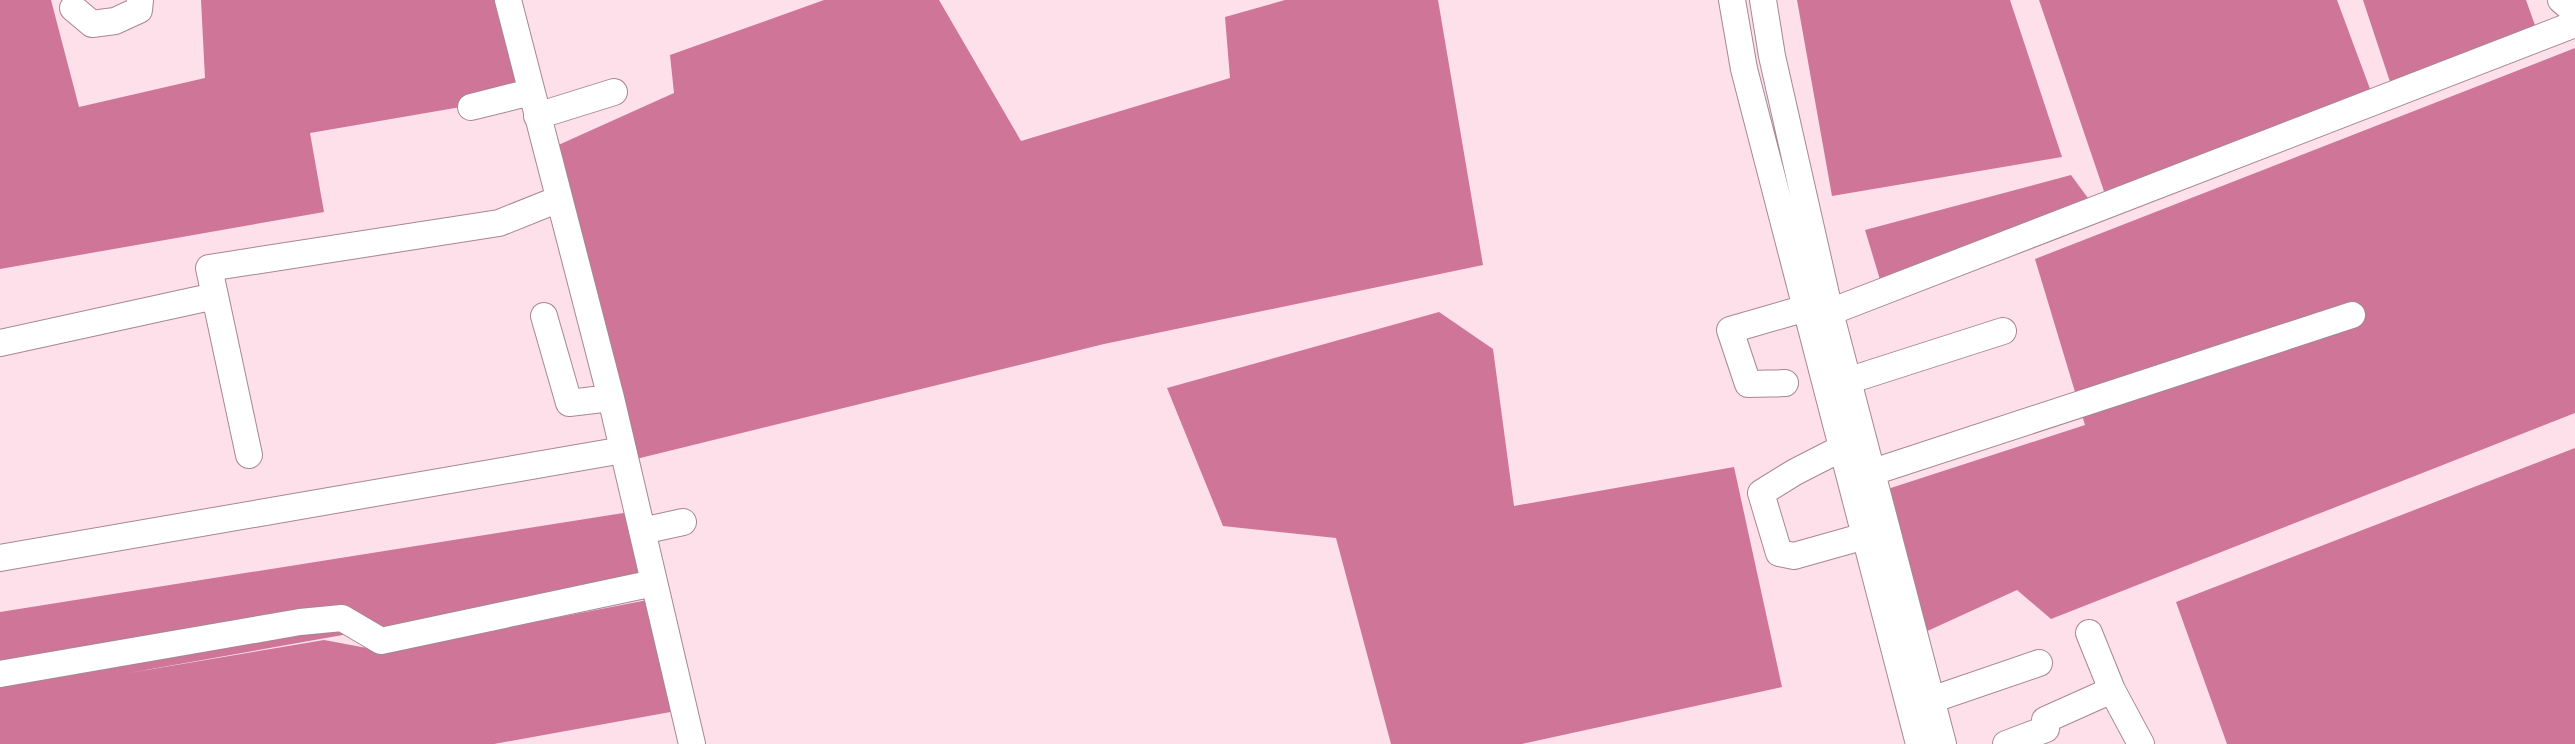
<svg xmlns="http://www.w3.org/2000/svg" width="2575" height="744" font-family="'Golos Text',sans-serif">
<rect width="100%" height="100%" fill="#fde0e9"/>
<path fill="#ce7598" d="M0 0H51L79 107 205 78 201 0H505L531 95 310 133 324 212 0 269Z
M824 0H939L1021 141 1230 78 1225 17 1285 0H1438L1483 265 1104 344 624 462 545 151 674 93 670 55Z
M1797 0H2010L2062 157 1832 196Z
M2039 0H2337L2376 105 2109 206Z
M2363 0H2526L2537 31 2394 94Z
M2575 48V413L2051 619 2017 590 1899 644 1860 498 2085 425 2035 259Z
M2071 175 2096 209 1885 296 1865 230Z
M1439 312 1493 349 1514 506 1734 467 1782 687 1522 744H1391L1336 538 1223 526 1167 388Z
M2575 448V744H2227L2176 602Z
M636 511 653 580 123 674 324 640 383 651 658 598 687 709 494 744H0V612Z"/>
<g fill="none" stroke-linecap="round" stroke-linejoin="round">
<defs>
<path id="minor" d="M508 0 611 398 692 744
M1732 0 1744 69 1919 744
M1763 0 1772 56 1830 312 1943 744
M2561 0 2568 6 2575 3
M73 8 92 24 115 21 139 10 140 0
M471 107 531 92
M537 116 614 92
M1830 312 2575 24
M544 316 569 403 611 398
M0 343 215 296
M1847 381 2003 331
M1785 383 1748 384 1730 330 1806 308
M1842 448 1795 472 1761 493 1779 553 1794 556 1865 536
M249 455 209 268 499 223 559 199
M1870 473 2352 315
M642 531 683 522
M0 558 623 450
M2089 633 2112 690 2141 744
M0 674 300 622 342 618 381 641 654 583
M1931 700 2039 663
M2006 744 2046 729 2045 720 2112 690"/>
</defs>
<use href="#minor" stroke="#a78792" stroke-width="28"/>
<use href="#minor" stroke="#fff" stroke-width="26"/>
</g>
</svg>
